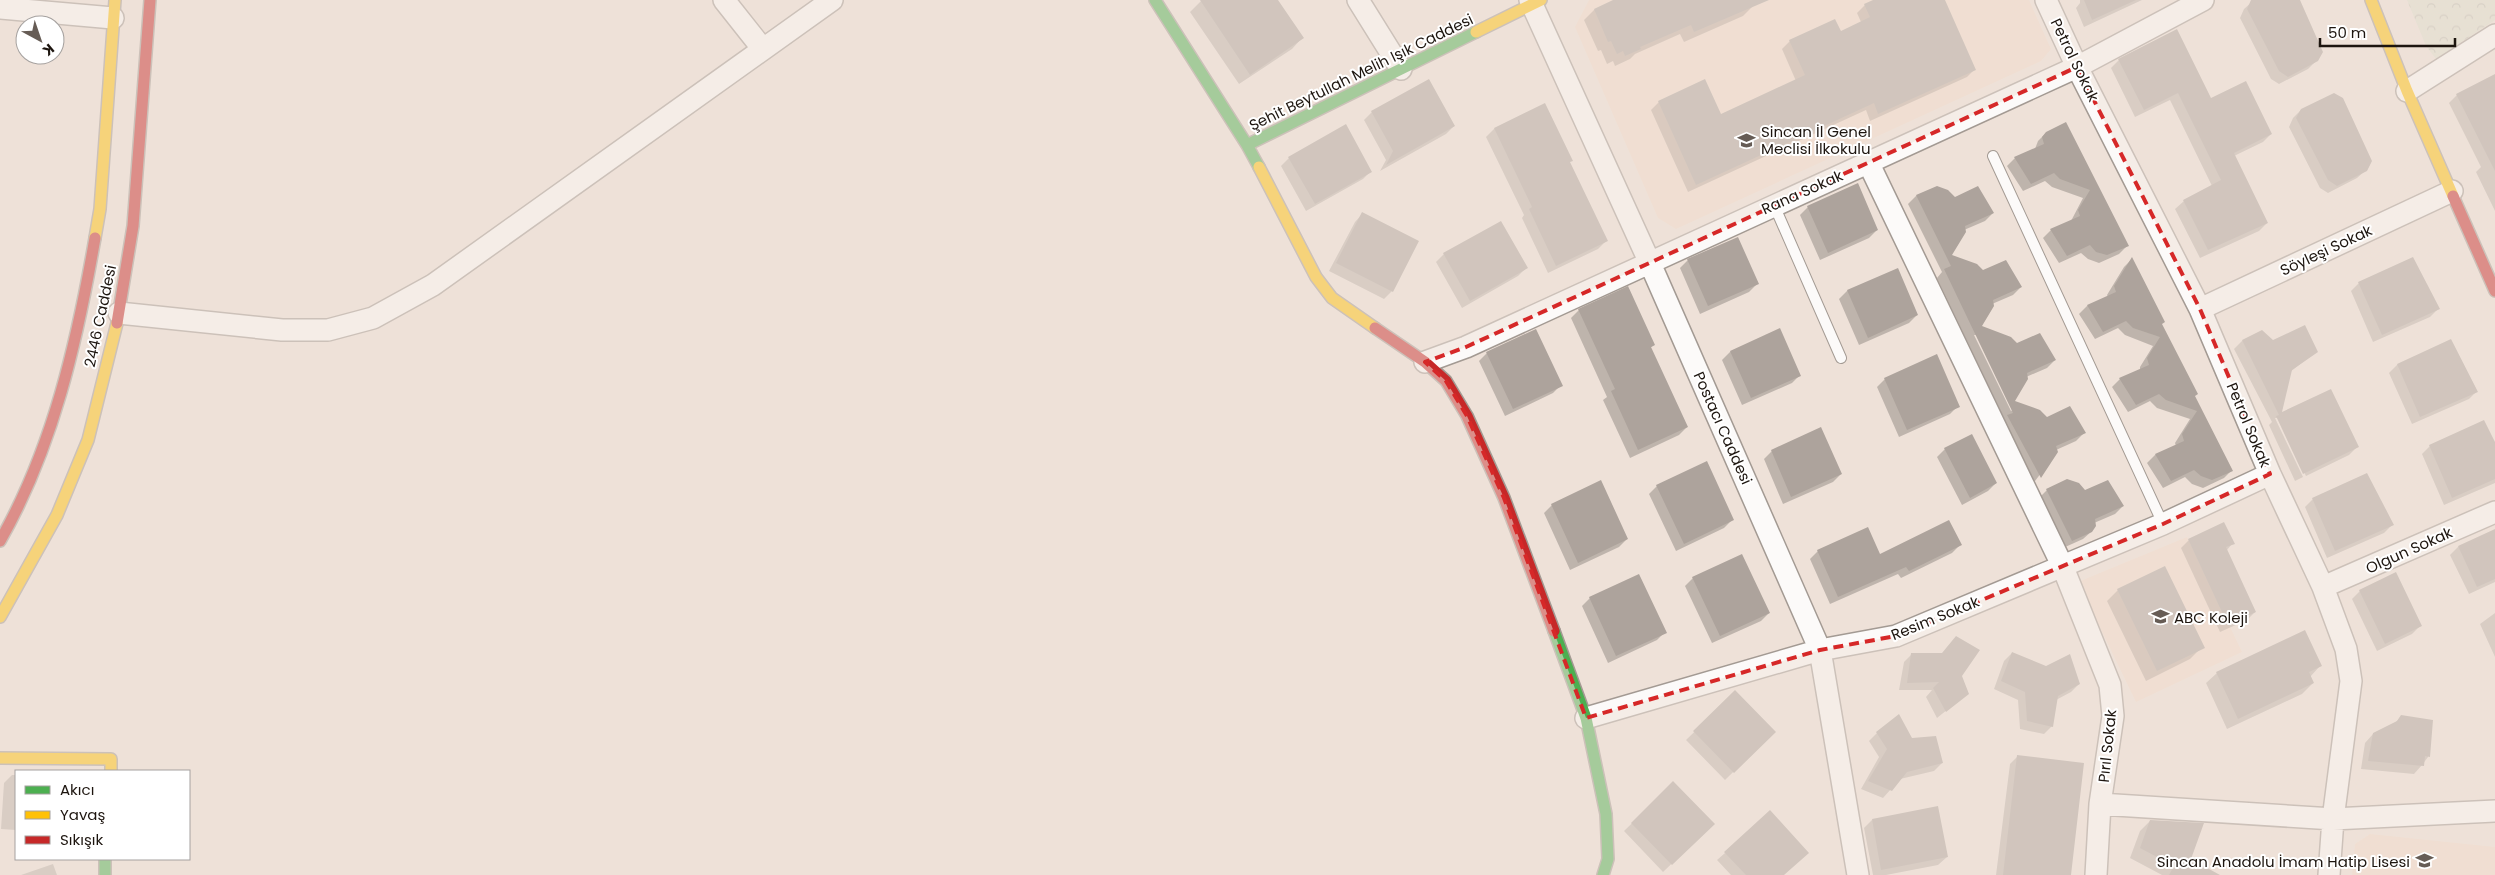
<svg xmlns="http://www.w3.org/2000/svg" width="2495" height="875" font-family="Poppins,sans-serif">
<defs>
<pattern id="forest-crowns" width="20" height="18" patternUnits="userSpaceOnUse" patternTransform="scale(1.25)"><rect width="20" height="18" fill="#deddcd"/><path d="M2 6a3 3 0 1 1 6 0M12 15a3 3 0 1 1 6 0" fill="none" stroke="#bebdaf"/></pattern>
</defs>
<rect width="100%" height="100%" fill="#eee1d8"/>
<path fill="#f1daca" d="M1589 0H2029L2051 49 2041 61 1676 229 1658 218 1575 27Z
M2187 537 2242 652 2136 702 2078 582Z
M2370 834 2495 847V875H2352L2355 844Z"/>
<path fill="url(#forest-crowns)" d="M2407 0H2495V20L2436 59 2426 46Z"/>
<path fill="#0003" fill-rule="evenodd" d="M1202 0H1277L1302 38 1292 49 1239 84 1190 12Z
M1616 0H1759L1743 16 1684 42 1680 34 1635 54 1630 59 1615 66 1613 61 1607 64 1601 50 1598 51 1584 20 1594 10Z
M1876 0H1943L1975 69 1967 77 1870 121 1866 110 1688 192 1651 110 1659 102 1721 115 1796 81 1782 49 1790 41 1840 33 1861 22 1857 13 1865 5Z
M2080 0H2142L2084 27 2076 8 2080 3Z
M2254 0H2298L2317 60 2308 69 2279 84 2271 79 2240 18 2244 9Z
M2119 60 2211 100 2271 134 2263 142 2234 156 2267 223 2259 231 2200 258 2175 209 2184 201 2212 186 2170 100 2135 117 2111 68Z
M2495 75V211L2476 172 2481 167 2449 103 2457 95Z
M1428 81 1454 126 1446 134 1380 171 1386 160 1364 120 1372 112Z
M1544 105 1569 163 1606 241 1598 249 1548 273 1522 218 1524 215 1486 137 1494 129Z
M2301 110 2366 170 2357 178 2328 193 2320 188 2289 127 2293 118Z
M2066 124 2127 246 2119 254 2099 263 2088 259 2081 253 2059 263 2043 238 2051 230 2071 221 2083 198 2052 187 2045 181 2023 191 2007 166 2015 158 2035 149 2038 141 2046 133Z
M1289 158 1371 171 1363 179 1306 211 1281 166Z
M1938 187 1955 198 1993 213 1985 221 1964 230 1950 255 1983 272 2021 287 2013 295 1992 304 1980 327 2017 345 2055 360 2047 368 2026 377 2013 401 2047 418 2084 433 2076 441 2056 450 2057 452 2032 485 2000 424 2005 420 1937 278 1942 272 1908 204 1916 196ZM1974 335H1977L2013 410 2011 411Z
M1808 207 1877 230 1869 238 1820 260 1800 215Z
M1363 213 1392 291 1384 299 1329 271 1355 222Z
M1444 254 1526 268 1518 276 1462 308 1436 262Z
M2132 259 2194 397 2232 470 2224 478 2203 488 2192 484 2185 477 2163 488 2147 463 2155 455 2176 446 2175 443 2190 419 2157 408 2150 401 2128 412 2112 387 2120 379 2140 370V367L2153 346 2125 335 2118 328 2095 339 2079 314 2087 306 2108 297 2107 295 2124 267Z
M1688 260 1757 284 1749 292 1700 314 1680 268Z
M1897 270 1917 315 1909 323 1859 345 1839 299 1847 291Z
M2359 283 2438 309 2430 317 2373 342 2351 291Z
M1628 288 1654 345 1650 348 1687 427 1679 435 1630 458 1603 400 1607 397 1571 318 1579 310Z
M1780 330 1800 375 1792 383 1742 405 1722 360 1730 352Z
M2262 332 2273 341 2317 351 2290 372 2281 414 2357 447 2349 455 2306 476 2278 418H2275L2303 477 2295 481 2269 425 2272 422 2234 349 2242 341Z
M2451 341 2477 391 2469 399 2412 424 2389 373 2397 365Z
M1487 353 1561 385 1553 393 1505 416 1479 361Z
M1885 379 1958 406 1950 414 1899 437 1877 387Z
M2495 445V483L2444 505 2422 454 2430 446Z
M1945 449 1996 483 1988 491 1962 505 1937 457Z
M1772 451 1841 474 1833 482 1783 504 1764 459Z
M1657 486 1732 520 1724 528 1676 551 1649 494Z
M2047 490 2085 491 2123 506 2115 514 2094 523 2092 531 2083 539 2063 548 2039 498Z
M2313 499 2392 525 2384 533 2327 558 2305 507Z
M1552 505 1627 539 1619 547 1570 570 1544 513Z
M2495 530V582L2469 594 2450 555 2458 547Z
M2189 540 2233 543 2226 551 2255 612 2247 620 2220 632 2181 548Z
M1960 545 1952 553 1901 578 1898 574 1830 604 1810 559 1818 551 1880 556Z
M2164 568 2201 648 2190 659 2146 681 2107 601 2118 590Z
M1693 578 1769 613 1761 621 1712 643 1685 586Z
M2360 591 2420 626 2412 634 2377 651 2352 599Z
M1590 598 1665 632 1657 640 1608 663 1582 606Z
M2495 613V657L2480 624Z
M2012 653 2079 684 2071 692 2056 700 2052 726 2044 734 2020 729 2018 700 1994 689 2004 661Z
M1912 654 1961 675 1968 693 1937 718 1926 697 1932 690H1899L1904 662Z
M2320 666 2310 677 2313 683 2302 694 2227 729 2206 683 2217 673Z
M1735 692 1774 732 1725 780 1686 740Z
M2402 716 2432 721 2428 757 2422 765 2414 774 2361 769 2365 743 2373 734 2394 724Z
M1877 733 1912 740 1942 763 1934 771 1900 779 1883 798 1861 789 1879 757 1869 741Z
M2018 756 2068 875H1996L2010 764Z
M12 775H16V830L1 829 4 783Z
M1673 783 1713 824 1663 872 1624 831Z
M1872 820 1947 857 1938 865 1886 875H1873L1864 828Z
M2150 821 2190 860 2217 875H2162L2130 858 2140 831Z
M1725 853 1783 875H1731L1717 860Z
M53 864 57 875H21Z"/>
<path fill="#ada39c" d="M1200 0H1278L1304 38 1250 75Z
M1613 0H1769L1694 32 1691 25 1640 47 1641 49 1625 56 1623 51 1617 54 1611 41 1608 42 1594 9Z
M1873 0H1945L1976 70 1878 114 1874 103 1696 185 1658 101 1705 79 1721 114 1805 75 1789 40 1835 19 1841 31 1870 17 1864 4Z
M2084 0H2136L2092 20Z
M2251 0H2300L2323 52 2318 61 2288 77 2279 71 2247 9Z
M2177 29 2211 98 2246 81 2272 134 2234 153 2268 223 2208 250 2183 200 2221 180 2178 93 2144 110 2118 59Z
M2495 74V171L2456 94Z
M1429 79 1455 126 1386 165 1393 151 1371 111Z
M2334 93 2343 98 2372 161 2367 171 2337 186 2328 180 2296 118 2301 109Z
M1545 103 1573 161 1570 162 1608 241 1556 266 1529 209 1532 207 1494 128Z
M2066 122 2129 246 2107 255 2096 252 2090 245 2067 256 2050 229 2080 216 2078 210 2090 190 2060 179 2054 173 2031 184 2014 157 2044 144 2042 137 2046 132Z
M1346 124 1372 172 1315 204 1288 157Z
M1858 183 1878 230 1828 253 1807 206Z
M1937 186 1948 190 1955 197 1978 186 1994 213 1965 226 1966 232 1952 255 1977 264 1983 270 2006 260 2022 287 1993 300 1994 306 1982 326 2011 337 2017 343 2040 333 2056 360 2027 373 2028 379 2015 401 2040 410 2047 417 2070 406 2086 433 2056 446 2058 452 2041 478 2007 415 2013 413 1944 269 1951 266 1916 195Z
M1362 212 1419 241 1393 292 1336 263Z
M1501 221 1528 268 1470 301 1443 253Z
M1738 237 1759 284 1708 306 1687 259Z
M2132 257 2165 322 2162 324 2198 394 2195 396 2233 471 2212 480 2201 476 2194 470 2171 481 2155 454 2184 441 2182 434 2197 411 2166 400 2159 394 2136 405 2119 378 2149 365 2147 358 2160 337 2133 328 2126 321 2103 332 2087 305 2116 292 2114 286Z
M2413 257 2440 309 2382 335 2358 282Z
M1898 268 1918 315 1868 338 1847 290Z
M1628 286 1655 345 1651 347 1688 427 1638 450 1611 391 1615 389 1578 309Z
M2305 325 2318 352 2292 370 2282 412 2331 389 2359 447 2303 474 2276 416 2279 415 2242 340 2262 330 2273 340Z
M1780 328 1801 376 1751 398 1730 351Z
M1536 329 1563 386 1513 409 1486 352Z
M2451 339 2478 392 2420 417 2397 364Z
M1937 354 1960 407 1907 430 1884 378Z
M2484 420 2495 442V479L2452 498 2429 445Z
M1821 427 1842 474 1791 497 1771 450Z
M1972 434 1997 483 1970 498 1944 448Z
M1707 461 1734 520 1684 544 1656 485Z
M2367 473 2394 525 2335 551 2312 498Z
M2067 479 2079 483 2085 490 2108 480 2124 506 2095 519 2096 526 2092 532 2072 541 2046 489Z
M1601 480 1628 539 1578 563 1551 504Z
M1949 520 1962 545 1909 571 1906 567 1838 597 1817 550 1868 527 1880 554Z
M2224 522 2235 544 2226 547 2256 612 2228 625 2188 539Z
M2495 529V579L2477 587 2458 546Z
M1742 554 1770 613 1720 636 1692 577Z
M2165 566 2205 648 2157 671 2117 589Z
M2396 572 2422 626 2385 644 2359 590Z
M1639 574 1667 633 1616 656 1589 597Z
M2305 630 2322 666 2309 672 2314 683 2238 719 2216 672Z
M1956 636 1980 650 1962 676 1969 694 1946 712 1933 688 1939 682 1907 683 1911 653H1942Z
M2012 652 2046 666 2070 654 2080 684 2058 696 2053 727 2027 721 2025 692 2001 681Z
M1735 690 1776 732 1734 773 1693 731Z
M1899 714 1912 738 1936 736 1943 763 1907 772 1892 791 1868 781 1887 749 1876 732Z
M2401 715 2433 720 2430 757 2425 756 2424 766 2368 761 2373 733 2397 721Z
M2017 755 2084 763 2071 875H2003Z
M1673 781 1715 824 1672 865 1631 823Z
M1938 806 1948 857 1881 870 1872 819Z
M1770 810 1809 853 1784 875H1746L1724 852Z
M2150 820 2204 823 2191 859 2220 875H2169L2174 866 2140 848Z"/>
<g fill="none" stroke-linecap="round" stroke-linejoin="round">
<defs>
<path id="lane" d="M1993 156 2163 524
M1774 205 1841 358"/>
<path id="street" d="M724 0 762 48
M1358 0 1401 69
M1530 0 1649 261 1820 650 1858 875
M2046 0 2077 67 2200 309 2270 474 2323 587 2346 649 2351 681 2333 819 2329 875
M0 8 113 18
M2407 91 2495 35
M1868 162 2062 565 2110 685 2113 716 2100 804 2096 875
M2200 309 2452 191
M119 313 282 330H328L373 318 433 285 832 0
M1425 362 1466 347 2077 67 2203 0
M2323 587 2495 512
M1586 718 1820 650 1896 636 2163 524 2270 474
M2100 804 2333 819 2495 811"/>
<path id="fast" d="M1155 0 1247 145 1259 167
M1247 145 1476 32
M1554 631 1586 718 1606 814 1608 859 1603 875
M105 859V875"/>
<path id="slow" d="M2371 0 2407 91 2453 196
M1476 32 1541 0
M1259 167 1316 277 1332 298 1375 328
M95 238 100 209 115 0
M0 617 57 515 88 440 117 323
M0 758 111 759V771"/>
<path id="jam" d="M2453 196 2495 291
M117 323 133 226 150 0
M1375 328 1425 362 1446 381 1467 416 1504 498 1554 631
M0 541C53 448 77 342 95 238"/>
</defs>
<use href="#lane" stroke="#a39a93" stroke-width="12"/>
<use href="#street" stroke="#a39a93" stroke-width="24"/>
<use href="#fast" stroke="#a39a93" stroke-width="14"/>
<use href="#slow" stroke="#a39a93" stroke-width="14"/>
<use href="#jam" stroke="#a39a93" stroke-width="14"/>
<use href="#lane" stroke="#fcfaf9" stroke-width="10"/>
<use href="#street" stroke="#fcfaf9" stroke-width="21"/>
<use href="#fast" stroke="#4caf50" stroke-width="11"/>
<use href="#slow" stroke="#ffc107" stroke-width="11"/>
<use href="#jam" stroke="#c62828" stroke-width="11"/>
</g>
<path d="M0 0H2495V875H0ZM2077 67 2200 309 2270 474 2163 524 1896 636 1820 650 1586 718 1504 498 1467 416 1446 381 1425 362 1466 347Z" fill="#eee1d8" fill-opacity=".55" fill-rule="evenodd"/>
<path fill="none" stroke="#d62828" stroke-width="4" stroke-dasharray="10 6" stroke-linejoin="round" d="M2077 67 2200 309 2270 474 2163 524 1896 636 1820 650 1586 718 1504 498 1467 416 1446 381 1425 362 1466 347Z"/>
<defs>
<symbol id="school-bare" viewBox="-9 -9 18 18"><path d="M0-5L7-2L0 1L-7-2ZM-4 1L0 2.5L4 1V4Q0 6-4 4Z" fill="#665c55" stroke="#fff" stroke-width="2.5" paint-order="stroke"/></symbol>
</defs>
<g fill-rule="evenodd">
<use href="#school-bare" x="1734" y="128" width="25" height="25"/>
<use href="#school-bare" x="2148" y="604" width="25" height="25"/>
<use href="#school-bare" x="2412" y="848" width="25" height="25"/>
</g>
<g text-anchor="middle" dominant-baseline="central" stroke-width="4" stroke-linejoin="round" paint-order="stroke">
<g font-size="15" fill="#1d150f" stroke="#fff">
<text transform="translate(2075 60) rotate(64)">Petrol Sokak</text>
<text transform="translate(1361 72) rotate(-26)">Şehit Beytullah Melih Işık Caddesi</text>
<text transform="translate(1802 192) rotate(-24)">Rana Sokak</text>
<text transform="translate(2326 250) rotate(-25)">Söyleşi Sokak</text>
<text transform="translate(100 316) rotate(-78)">2446 Caddesi</text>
<text transform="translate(2249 425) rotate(67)">Petrol Sokak</text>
<text transform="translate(1723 428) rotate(66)">Postacı Caddesi</text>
<text transform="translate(2409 550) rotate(-24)">Olgun Sokak</text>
<text transform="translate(1935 618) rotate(-22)">Resim Sokak</text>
<text transform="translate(2107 746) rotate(-84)">Pırıl Sokak</text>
</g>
<g font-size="15" fill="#1d150f" stroke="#fff" text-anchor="start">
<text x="1761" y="131">Sincan İl Genel<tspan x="1761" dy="17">Meclisi İlkokulu</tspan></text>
<text x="2174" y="617">ABC Koleji</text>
<text x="2410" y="861" text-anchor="end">Sincan Anadolu İmam Hatip Lisesi</text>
</g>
</g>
<rect x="15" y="770" width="175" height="90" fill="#ffffff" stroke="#a5a19f"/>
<rect x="25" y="786" width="25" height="8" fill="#4caf50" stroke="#a5a19f"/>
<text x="60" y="795" font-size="15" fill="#1d150f">Akıcı</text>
<rect x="25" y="811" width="25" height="8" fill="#ffc107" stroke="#a5a19f"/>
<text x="60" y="820" font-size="15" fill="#1d150f">Yavaş</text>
<rect x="25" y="836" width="25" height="8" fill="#c62828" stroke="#a5a19f"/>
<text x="60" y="845" font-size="15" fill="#1d150f">Sıkışık</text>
<g transform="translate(40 40) rotate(140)"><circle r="24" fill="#ffffff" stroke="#a5a19f"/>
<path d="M0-4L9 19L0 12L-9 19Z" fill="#665c55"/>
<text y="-8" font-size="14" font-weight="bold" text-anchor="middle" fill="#1d150f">K</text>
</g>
<path d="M2320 38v8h135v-8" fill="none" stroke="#1d150f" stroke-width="2.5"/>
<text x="2328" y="38" font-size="15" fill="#1d150f" stroke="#ffffff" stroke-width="4" paint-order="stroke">50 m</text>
</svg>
